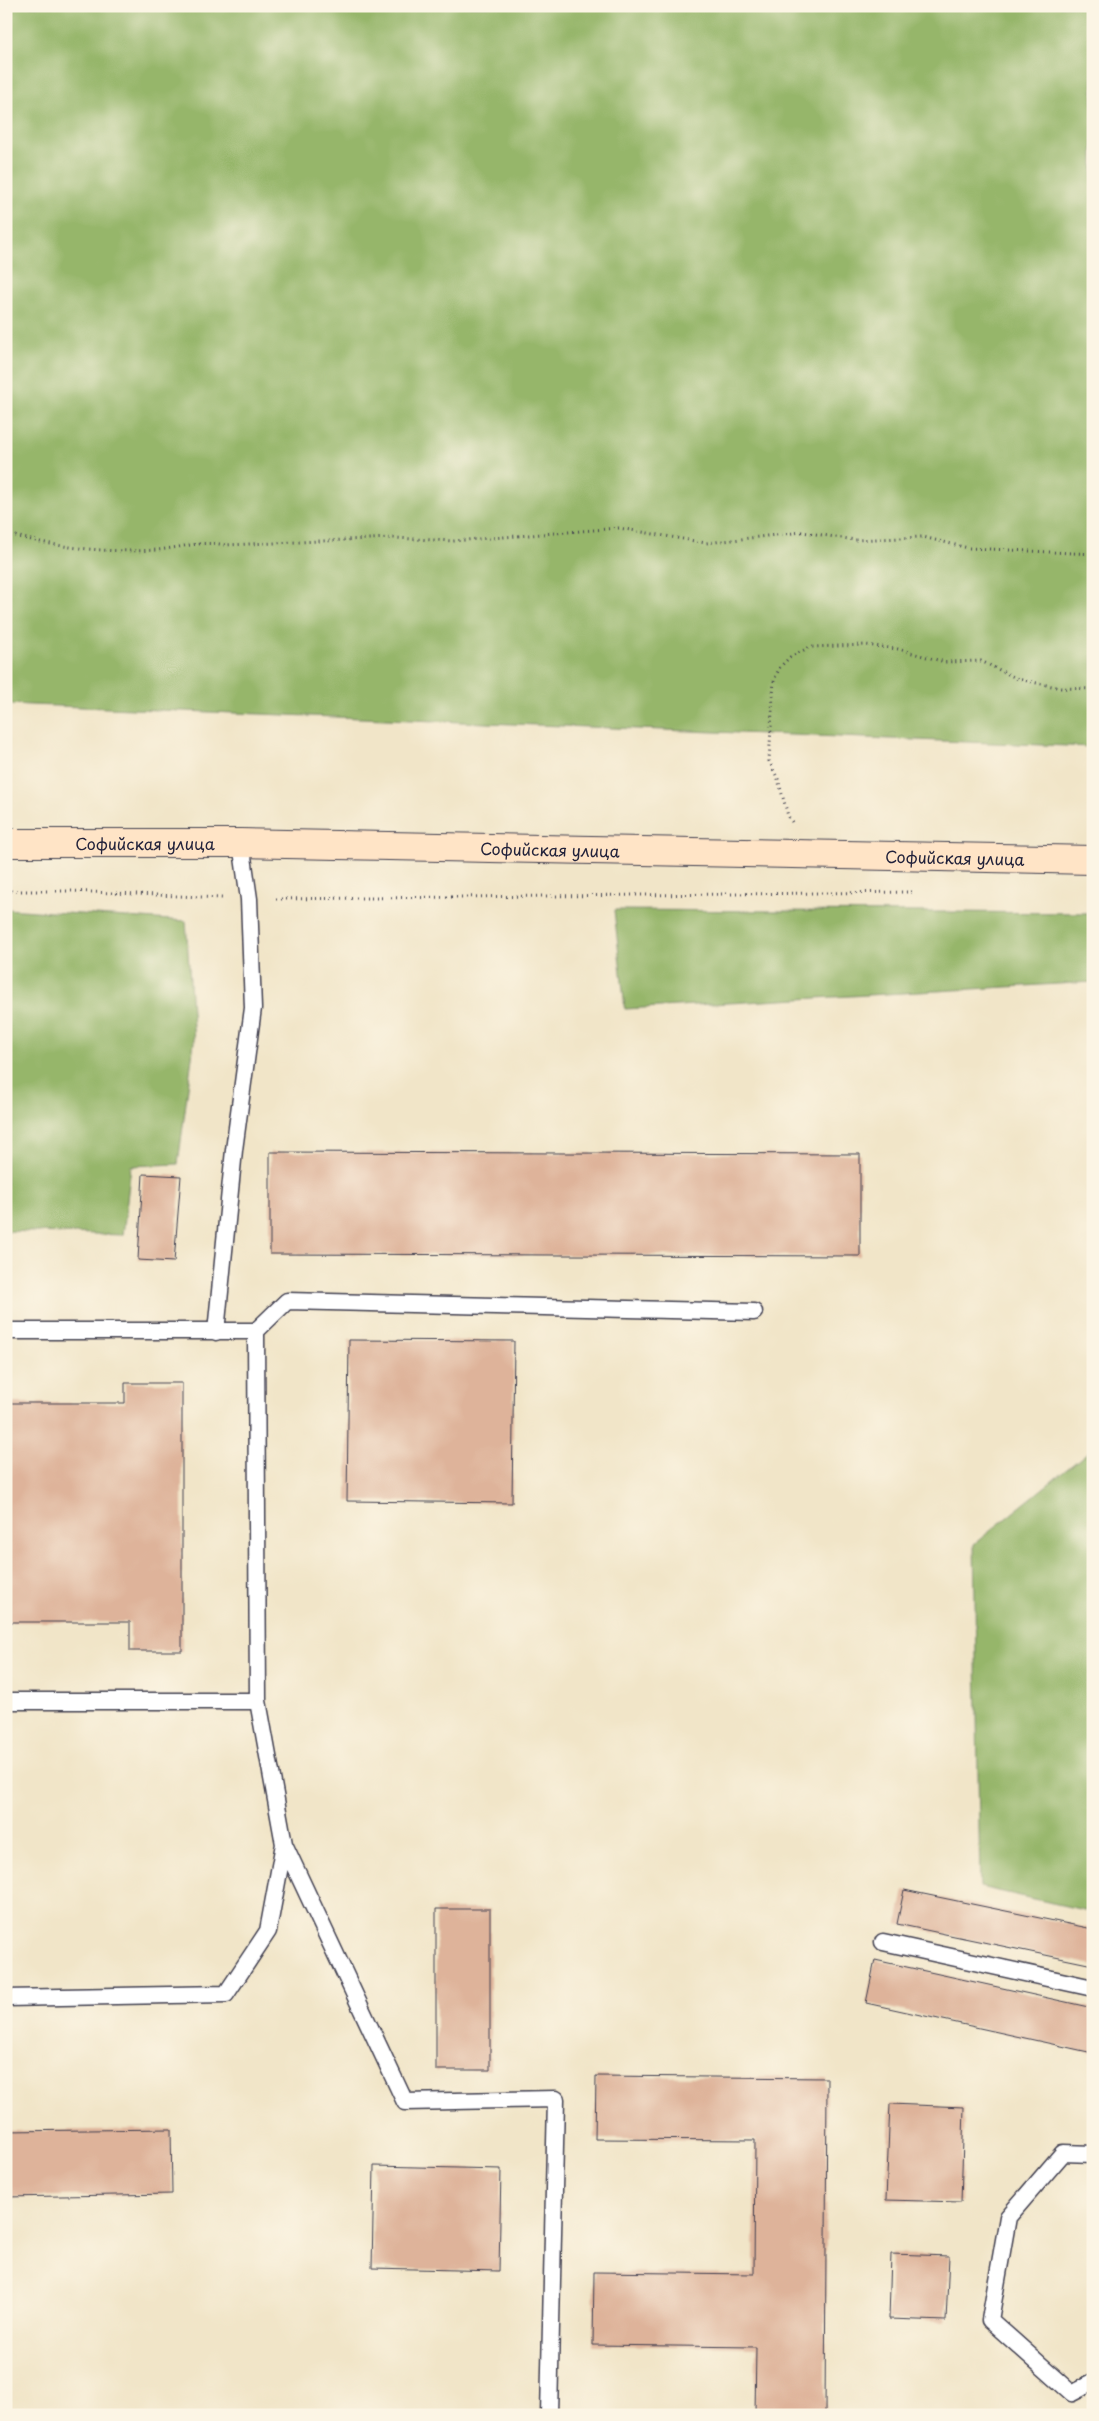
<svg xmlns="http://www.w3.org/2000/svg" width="1099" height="2421" font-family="'Playpen Sans',sans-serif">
<rect width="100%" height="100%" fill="#fcf5e5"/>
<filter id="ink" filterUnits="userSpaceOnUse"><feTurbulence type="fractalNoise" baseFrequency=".02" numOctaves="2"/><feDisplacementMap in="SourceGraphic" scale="10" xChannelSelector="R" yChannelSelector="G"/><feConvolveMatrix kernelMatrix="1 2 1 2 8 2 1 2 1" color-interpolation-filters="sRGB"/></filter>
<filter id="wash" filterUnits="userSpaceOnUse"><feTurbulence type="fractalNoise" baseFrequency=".0096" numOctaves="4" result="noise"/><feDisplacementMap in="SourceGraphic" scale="20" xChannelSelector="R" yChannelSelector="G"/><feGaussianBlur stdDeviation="1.12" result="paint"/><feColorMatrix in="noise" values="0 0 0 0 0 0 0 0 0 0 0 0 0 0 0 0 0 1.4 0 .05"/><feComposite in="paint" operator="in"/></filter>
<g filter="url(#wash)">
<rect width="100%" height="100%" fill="#f1e5c8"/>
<path fill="#96b66a" stroke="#5c6c52" d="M6 6H1093V747L6 704Z
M6 909 186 921 194 1042 178 1164 131 1166 123 1235 6 1231Z
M614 910 1093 913V982L625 1009Z
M1093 1448V1912L980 1887 974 1544Z"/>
<g id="blocks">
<path fill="#deb39a" d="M270 1152 860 1154V1256L270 1254Z
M143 1174 181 1176 174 1262 138 1260Z
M349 1340 514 1341 512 1503 347 1501Z
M125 1383H182V1651H130V1622H6V1403H125Z
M904 1890 1093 1929V1965L897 1924Z
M436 1909H490V2070H436Z
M875 1960 1093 2008V2053L866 2003Z
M596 2076 827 2078 825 2415H755L756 2347 593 2345 594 2272 754 2274 755 2140 595 2139Z
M890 2104 964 2107 961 2202 886 2200Z
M171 2129 172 2194 6 2197V2131Z
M374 2166 501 2169 499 2271 372 2268Z
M891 2254 949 2256 946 2321 889 2319Z"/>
</g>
</g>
<g filter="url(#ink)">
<use href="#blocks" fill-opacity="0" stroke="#413f50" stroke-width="1"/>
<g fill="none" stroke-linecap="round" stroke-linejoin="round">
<defs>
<path id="service" d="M6 1331H256L258 1701H6
M256 1331 287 1301 754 1312
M216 1332 234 1150 253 1008 249 899 241 843
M258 1701 284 1844 405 2102 556 2099 549 2415
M883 1942 1093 1988
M6 1998 226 1994 268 1931 284 1844
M1093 2154 1063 2153 1008 2217 990 2320 1072 2393 1093 2382"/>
<g id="secondary">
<path id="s1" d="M6 843H241L1093 860"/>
</g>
</defs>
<use href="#service" stroke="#413f50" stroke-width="19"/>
<use href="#secondary" stroke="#413f50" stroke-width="30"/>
<path stroke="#413f50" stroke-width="3" stroke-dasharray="1 4" stroke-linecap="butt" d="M6 533C53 548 108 553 157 550 180 548 203 540 225 545L393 538 453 541 619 528 706 543 802 532 855 540 923 537 968 548 1093 554
M792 822 788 816 778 779 769 761 773 695 774 680 780 667 790 657 810 647 866 645 898 649 945 662 981 661 1018 679 1061 688 1093 689
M6 891H70L222 898
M276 899 912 892"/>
<use href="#service" stroke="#fff" stroke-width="16"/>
<use href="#secondary" stroke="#ffe4c6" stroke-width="28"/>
</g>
</g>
<g text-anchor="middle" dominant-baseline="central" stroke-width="4.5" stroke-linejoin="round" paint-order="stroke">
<g font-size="16" fill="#22223b" stroke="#fcf5e5">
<text stroke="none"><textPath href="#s1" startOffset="139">Софийская улица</textPath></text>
<text stroke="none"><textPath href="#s1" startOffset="544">Софийская улица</textPath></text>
<text stroke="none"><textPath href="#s1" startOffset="949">Софийская улица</textPath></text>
</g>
</g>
<rect width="1099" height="2421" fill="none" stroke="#fcf5e5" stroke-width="25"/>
</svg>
